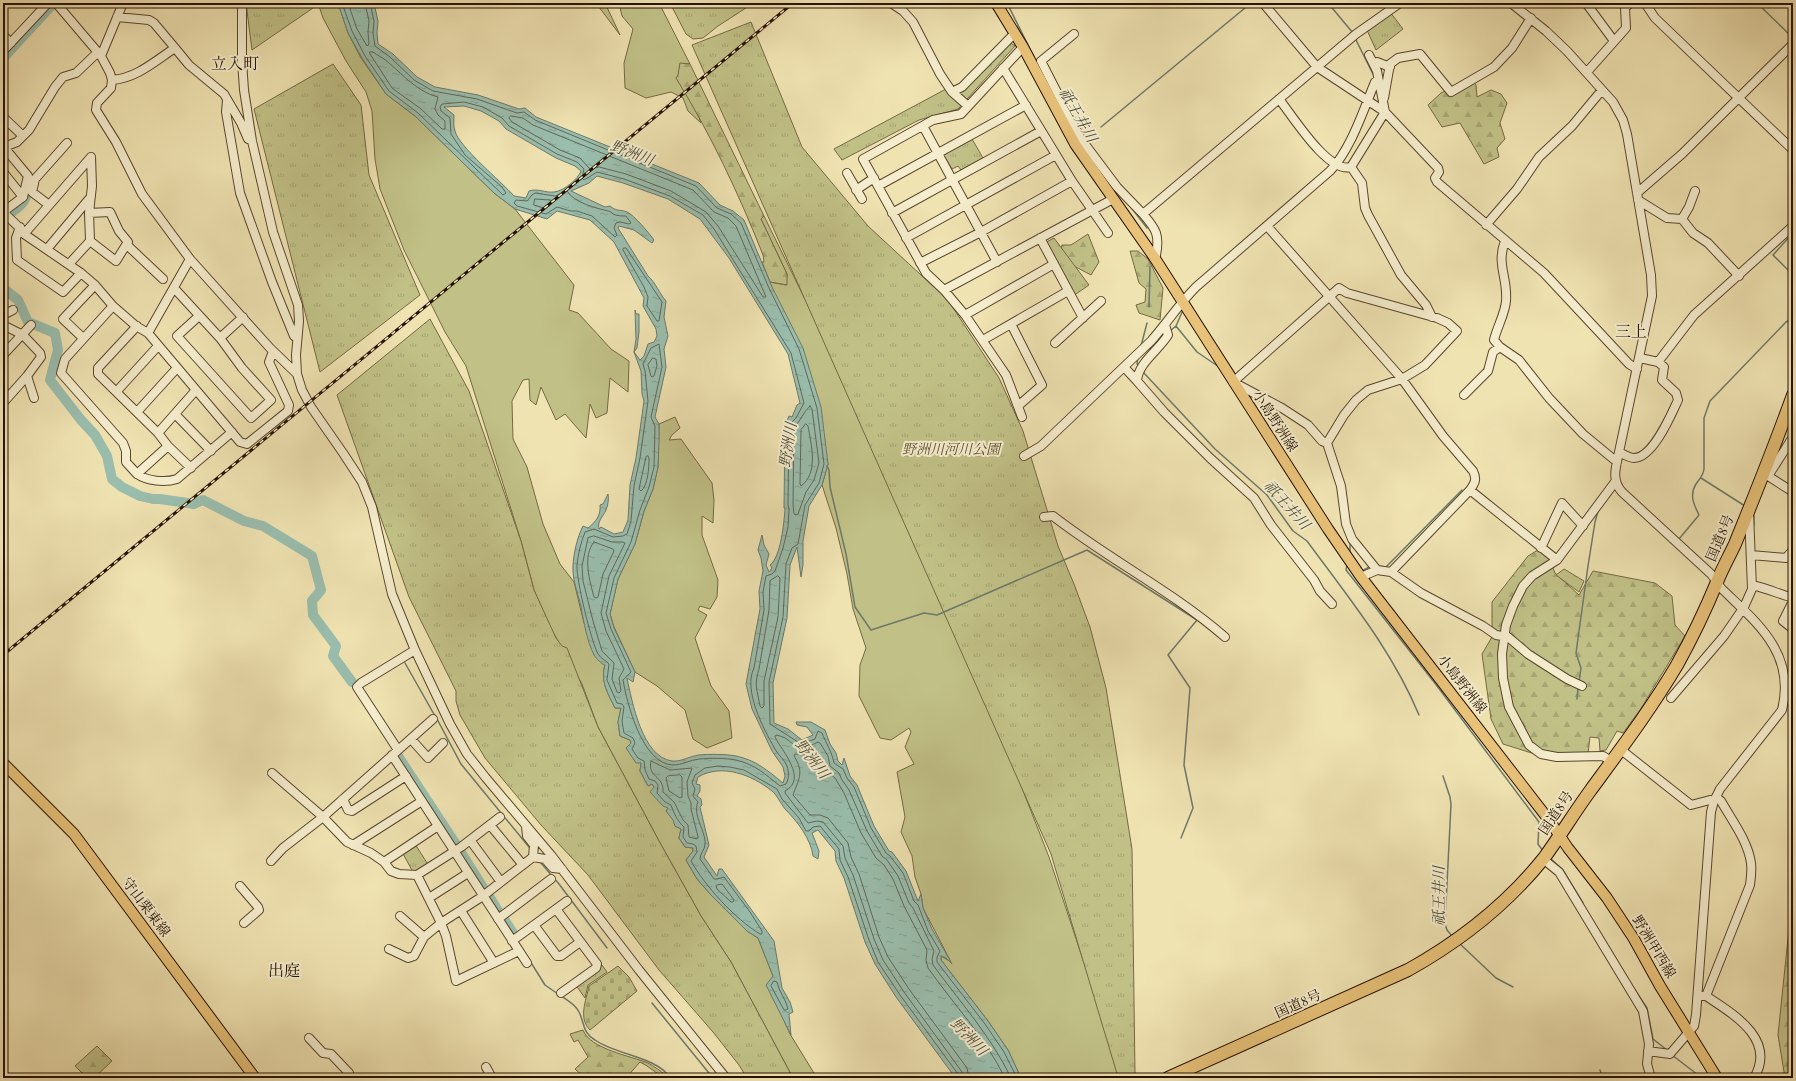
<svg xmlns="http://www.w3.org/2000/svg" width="1796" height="1081" font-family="Cardo,'Noto Serif JP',serif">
<defs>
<pattern id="forest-firs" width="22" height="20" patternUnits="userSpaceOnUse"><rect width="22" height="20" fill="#c1c187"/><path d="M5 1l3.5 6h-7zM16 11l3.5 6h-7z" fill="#a6a573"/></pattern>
<pattern id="cemetery-stones" width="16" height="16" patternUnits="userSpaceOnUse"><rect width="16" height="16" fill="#c1c187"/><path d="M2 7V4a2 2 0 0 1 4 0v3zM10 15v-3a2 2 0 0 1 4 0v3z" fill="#a6a573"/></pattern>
<pattern id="park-tufts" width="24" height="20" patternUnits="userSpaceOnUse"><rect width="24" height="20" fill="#c1c187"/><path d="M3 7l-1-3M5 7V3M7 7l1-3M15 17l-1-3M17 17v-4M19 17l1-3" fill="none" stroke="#a6a573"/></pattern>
<pattern id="water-ripples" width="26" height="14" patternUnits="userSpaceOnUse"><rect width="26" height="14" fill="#9abeae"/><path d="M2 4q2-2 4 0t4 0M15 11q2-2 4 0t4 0" fill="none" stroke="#85a294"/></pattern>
</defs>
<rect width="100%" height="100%" fill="#f0e3b2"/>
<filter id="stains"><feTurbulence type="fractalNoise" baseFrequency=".005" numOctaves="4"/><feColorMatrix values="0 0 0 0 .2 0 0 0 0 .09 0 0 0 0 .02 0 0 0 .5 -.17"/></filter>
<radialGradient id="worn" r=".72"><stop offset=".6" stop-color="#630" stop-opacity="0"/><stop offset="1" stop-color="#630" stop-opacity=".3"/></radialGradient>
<path fill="#c1c187" stroke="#746944" d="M318 3H338L348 33 361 58 386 94 415 116 494 193 515 209 574 285 569 310 578 313 611 349 629 361 628 392 610 378 607 413 596 418 590 404 586 438 565 414 556 420 541 387 536 405 530 400 529 379 523 380 512 401 513 439 527 467 543 524 560 564 574 582 584 623 605 665C600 680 608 694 615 708H621L618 722 620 736 630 740 631 743 626 748 641 763 640 771 648 786 652 784 668 808 666 811 674 820 675 826 681 829 679 838 685 847 693 848V851L686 860 697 879 711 895 747 931 758 938 773 976 778 1007 790 1034 817 1078H793L731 962 701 916 659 841 598 727 582 684 548 623 534 590 521 541 466 366 445 332 404 250 380 189 375 159 372 111 366 92 346 61 323 18Z
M596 3H605L620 35Z
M619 3H659L690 64H680L701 123 688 111 683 98 671 92 646 98 625 88 624 63 633 29 622 16Z
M764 216 830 350 1000 732 1049 857 1122 1078H1021L1008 1050 988 1021 941 960V956L951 962 923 908 921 894 915 877 912 856 901 832 905 817 897 772 914 764 905 747 911 732 909 728 891 740 880 738 859 696 860 665 866 648 853 609 847 574 836 528 822 485 828 464 770 282 786 285 787 274 761 219Z
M675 417 680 428 672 435 669 440 681 439 712 483 714 500 713 523 702 516V535L718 580 717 597 710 609 700 606 698 610 707 615 695 638 711 686 729 711 732 738 707 748 693 739 685 710 657 686 635 672 614 627 610 614 618 579 635 544 644 511 653 489 658 467 659 424Z"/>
<path fill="url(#forest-firs)" stroke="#746944" d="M680 63 690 64 764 216 761 219 787 274V285L770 282 762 262H764L763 255C739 194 710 133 676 78L678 75Z
M1471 78 1476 85 1477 97 1491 90 1501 94 1507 103 1500 123 1505 139 1497 148 1499 157 1484 164 1460 123 1442 127 1428 105 1441 93Z
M1088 234 1099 262 1091 275 1059 258 1062 245H1071Z
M1130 251H1138L1148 259 1163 288 1160 320 1139 313 1136 305 1145 302 1146 289 1139 283Z
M1538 550 1549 558 1555 573 1579 595 1593 571 1655 583 1672 596 1675 625 1685 636 1640 710 1623 733 1617 731 1606 750 1600 751 1599 738 1590 737 1588 754 1538 755 1503 744 1491 719 1482 654 1492 637V602L1528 556Z
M1793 915V1078H1785L1778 1035 1790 919Z
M583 1030C590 1049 631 1056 648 1063 654 1066 660 1071 666 1075L664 1078 647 1066 640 1062 626 1078H585L575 1069 588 1057 578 1040 574 1042 570 1034Z
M97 1046 112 1061 94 1078H87L75 1066Z"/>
<path fill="url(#cemetery-stones)" stroke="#746944" d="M618 966 629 977 637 991 590 1030C578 1018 586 1001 589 986Z"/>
<path fill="url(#park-tufts)" stroke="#746944" d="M246 3H311L313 8 252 50Z
M670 3H744L746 8 718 26 703 38 693 39 686 34Z
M1390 12 1403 29 1376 50 1367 30Z
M751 22 802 147 868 226 948 300 999 378 1023 431 1058 546 1074 584 1090 627 1106 688 1132 849 1135 1075 1118 1077 1051 854 692 45Z
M1004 38 1015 46 958 109 919 120 842 160 834 149 946 89 953 96Z
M333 64 361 105 369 175 420 295 320 372 254 109Z
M972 139 983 158 961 170 958 166 952 169 944 156 946 152Z
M1054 238 1089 285 1073 296 1043 244Z
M430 319 469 391 521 541 534 590 556 638 562 646 567 648 598 727 659 841 701 916 731 962 793 1078H747L739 1065 713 1032 659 970 588 875 541 825 485 758 460 715 456 701V691L409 597 337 395Z
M1564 569 1584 581 1579 592 1556 575Z
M415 844 429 866 413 872 402 852Z
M602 965 607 972 588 985 585 998 575 984Z"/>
<path fill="url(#water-ripples)" stroke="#6c7969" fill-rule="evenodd" d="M338 3H374L378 21 377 33 378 44 393 54 417 77 435 87 478 95 519 109 525 108 536 117 699 183 720 205 733 211 744 220 772 287 803 348 821 407 828 464 822 485 809 506 803 541V565L801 577 797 547 790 565 787 618 773 683 774 723 788 729 802 740 813 735 807 727 797 725 796 722H811L825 730 830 744 836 753 838 761 842 765 844 758 850 776 857 785 874 826 889 851 892 852 906 871 918 901 921 894 923 908 932 929 952 964 946 958 941 956V960L988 1021 1008 1050 1021 1078H956L954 1076 896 997 875 964 865 942 844 878 836 861 835 851 818 830 812 833 819 851 818 859 813 856C811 839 797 821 785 809 781 804 777 795 772 791 752 775 722 763 698 777L696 784 700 785V791L697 796 701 799 702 805 700 807 709 845 704 857 717 876 719 869H722L774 941 782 988 790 1002 793 1012 789 1014 791 1035 766 985 773 976 758 938 747 931 711 895 697 879 686 860 693 851V848L685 847 679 838 681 829 675 826 673 820 666 811 668 808 663 806 650 792 654 787 652 784 648 786 640 771 641 763H636L626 748 631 743 630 740 620 736 618 722 621 708H615C608 694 600 681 605 665 601 664 597 659 594 655 587 641 584 623 581 607 578 593 572 580 573 565 574 552 577 538 583 526L588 528C596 522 601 515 600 505L603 504 608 494C609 498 608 506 606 510 603 517 597 521 599 529L601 527 614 534 623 532 628 520 630 485 636 458 644 401 642 394 641 371 634 352 636 339 635 310 636 314H639V332L637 348 634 352 640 360 644 356 648 344 654 342 657 336 656 329 643 306 644 298 614 242 590 220 557 211 547 219 515 209 494 193 415 116 386 94 362 58 348 33ZM464 106 481 111 499 121 506 129 556 158 575 166 581 171C578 179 564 191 554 192 545 193 538 188 529 191L526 198 514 196C501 181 459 147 455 131 453 126 454 120 454 115L444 107ZM597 176 623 183 668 199 700 219 729 258 788 354 800 403 797 405 792 417 789 416 785 425 784 508 785 509C784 522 781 557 770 565L772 568 769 572 766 565 769 554 764 545 762 535 758 550 761 558 763 571 759 591 760 609 746 684 752 709 772 751 783 767 785 776 783 783C768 771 756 760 736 756 725 754 709 754 699 755 690 756 681 762 672 761 642 757 632 701 627 678L633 682 635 672 614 628 610 614 618 579 635 544 644 511 653 489 658 467 659 443V424L655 417 666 367 664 349 668 336 664 317 666 301C659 293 656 283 648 276L618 228 619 226 634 230 652 243 654 240C649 233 634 215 627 212 620 209 617 212 610 206L605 207 571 191 589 183Z"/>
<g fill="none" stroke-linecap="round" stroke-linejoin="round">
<path stroke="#606858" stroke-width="1" d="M342 3 352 31 365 56 389 91 418 113 503 195 506 193 502 187 465 155 451 134 450 118 441 111 440 107 442 104 464 102 483 107 502 118 509 126 557 154 577 162 584 169 582 178 584 180 597 172 624 179 670 196 703 215 714 229 791 353 804 403 796 418 789 425 788 505 789 509 788 527 783 548 775 571 772 574 766 576 763 592 764 610 754 668C743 690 763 728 775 749 778 755 785 760 787 766 789 772 789 779 786 784L780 786C765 774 756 765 736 760 726 758 710 758 699 759 690 760 682 765 673 765 642 764 627 703 623 680L631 672 611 629 606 613 614 578 631 542 640 510 649 487 654 467 655 426 651 417 662 367 659 344 651 348 643 364 645 371 648 401 640 458 634 486 631 521 627 534 623 536 613 537 594 529 585 532C581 542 578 554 577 565 576 579 591 641 598 654 601 659 606 660 609 664L607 680 617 703 622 704 624 707 622 721 624 733 633 738 635 743 632 749 638 758 644 761 645 770 649 779 655 781 658 785 657 793 665 802 671 805C674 813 677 821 684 827L683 837 687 843 693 844 696 846 697 852 691 861C705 886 735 919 760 934H762V931L750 912 724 877 717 879H714L700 859C700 853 705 850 705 844 706 831 692 815 698 802L693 796 695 789 692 783 695 775 705 768 718 766 730 767 744 770 777 789 782 799 799 818 806 831H809L813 827 820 826 839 849 840 860 848 877 869 940 878 962 900 995 958 1074V1078
M348 3 357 29 367 46 369 44 368 32 369 21 365 3
M370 3 374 21 373 33 375 46 390 57 414 80 433 91 477 99 517 113 524 112 535 120 696 186 717 208 731 214 741 223 769 288 799 349 817 408 824 464 819 483 805 505 798 544 792 548 786 564 783 617 769 682 770 724 801 744 815 739 818 731 822 733C826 743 832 752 834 763L843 769 847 778 854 787 871 828 886 853 890 856 903 873 914 901 918 905 928 931 940 951 937 957V962L985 1024 1004 1052 1017 1078
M370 52H373C378 56 384 58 389 63 404 76 418 92 438 97L435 109 438 115 445 121V129H442L421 109 392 88 370 54Z
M511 116 523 118 533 125 693 190 714 212 728 218 736 226 766 297H763L718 226 706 212 671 191 626 174 599 167 590 169 580 158 560 150 512 122 509 118Z
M567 191C574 203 596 208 608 211 610 211 612 213 613 214 617 216 622 216 626 216L631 223 629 224 620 222 616 223 614 228 617 235 615 237 592 216 577 211H571L557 207 546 214 517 206 514 203 516 200 527 201 532 195 535 193 555 196Z
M535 199 550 200 552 203 544 208 534 205Z
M624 248H626L662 302 659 321H657L647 306 648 297 644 287 623 250Z
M653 358 656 359 657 366 654 376 652 377 651 376 648 365Z
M810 406 812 409 819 463 814 480 806 492 798 514 796 515 794 514 793 504 794 427C801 421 803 412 810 406Z
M806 424 808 426C811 444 819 473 801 486L800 484 801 430Z
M648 456 649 458C649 467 648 486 641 491L639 489 646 457Z
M594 536 612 542H623L625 543 609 576 601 613 606 631 624 669 619 678 621 691 619 693 617 692 612 679 614 663 602 651 593 621 583 581 582 566 588 538Z
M594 542 613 549 614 551 603 574 598 597 596 598 594 597C590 582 582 556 594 542Z
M778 576 780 578 778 617 764 681V706L762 708 760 706C757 690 754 684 759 669L769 610 770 581Z
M651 761 670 770 692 768 687 782 688 796 691 803V809L698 837 697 839 689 837 688 825 683 820 674 802 663 792C664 775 647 778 651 761Z
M680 775 682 777V797L680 798 669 791 666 778 668 776Z
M717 885 722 884 734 900 733 902H731L717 889 716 886Z
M774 981 777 982C779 992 786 999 788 1009L786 1010H784L771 986Z
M963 1078 962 1072 904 992 883 960 874 939 853 875 845 858 843 846 823 822 817 821 808 823 785 793V791C808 779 782 751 775 737L776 735C798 739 790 757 818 742L820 743 828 756 830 766 839 773 842 780 849 790 867 831 882 856 887 860 898 876 909 903 913 908 934 951 932 959 933 965C960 1002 991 1036 1011 1078
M969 1078 967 1068 909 989 888 957 879 937 859 874 851 857 848 843 828 818 820 815H810L793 795C798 780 805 773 794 756L795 754 805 755 816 751 822 759 825 769 835 778 844 793 861 833 876 858 884 865 893 879 904 906 927 950 926 960 928 968C954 1005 985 1037 1005 1078"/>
<path stroke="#6c7969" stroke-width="1.5" d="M1007 3 1034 57
M1328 3 1353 33
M1757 3 1790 35 1792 40 1790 42
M1355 38 1375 78
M1101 127 1251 3
M1130 206 1147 228
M1793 233 1773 255 1793 275
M1149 307 1150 267
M1183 310 1176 326 1197 352 1219 367
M1170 331 1176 326
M1141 346 1147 323
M1138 358 1137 363 1138 366
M1143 372 1215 449 1267 495 1293 531 1307 541C1348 597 1392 650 1419 715
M1256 390 1267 396
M827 466 829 470 830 487 846 554 855 607 871 630 924 613 937 615 1087 550 1197 620 1168 655 1190 688 1184 765 1193 808 1181 838
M1701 478 1745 506
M1752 514 1754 516V525
M1679 539 1699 515C1694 505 1689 495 1696 484 1700 478 1703 476 1704 469V418L1710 401 1786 322 1793 318
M1350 553V543
M1347 564 1346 570 1350 575 1434 682 1539 822 1538 844 1543 851
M1379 566 1386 567 1462 490
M1362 571 1371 566
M405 663 435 716
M1579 682 1581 668 1576 653 1588 566 1595 522 1598 511
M1577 699 1578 688
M437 719 461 764 529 847
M1443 776 1450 797 1451 804 1445 924 1447 930 1452 936
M1550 858 1563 870 1583 903
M541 863 559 884 607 948
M1459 943 1496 978 1513 987
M530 961 545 985 558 994
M1633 987 1647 1008 1653 1039 1667 1050
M561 996C567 1000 576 1005 579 1012 585 1024 582 1032 595 1040 616 1055 658 1057 670 1078
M652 1003 713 1078
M1672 1055 1702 1078
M1600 1070 1603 1078"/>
<path stroke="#9abeae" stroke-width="10" d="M1792 3 1793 4
M3 58 51 6 50 3
M3 218C21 206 28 203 29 180
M3 288 18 300 28 322 55 333 58 350 50 380 81 420 95 435 107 456 112 479 122 487 140 496 153 499H160L194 504 203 500 244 521 263 526 312 556 321 590 312 601 313 615 336 646 333 656 352 682
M398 756 457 846
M460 851 484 889
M490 898 500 914
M504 919 514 935"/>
<defs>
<path id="minor" d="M56 3 101 56 110 73 112 80 111 88 97 103 96 110 116 142 142 194 190 259 270 348 297 374
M242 3V61L244 90 252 141 273 232 298 305 299 321 296 355 297 374 302 390 311 407 343 453 362 482 372 507 392 594 415 650 450 724 467 754 486 778 551 855 639 970 726 1078
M891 3 903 11 913 22 940 74 952 92 968 106
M1263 3 1317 67 1385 112 1351 167C1328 174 1292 115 1279 99
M1511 3 1546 31 1567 51 1613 102 1623 120 1627 134 1651 275 1652 296 1619 452C1616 467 1611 480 1622 492L1711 574C1715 579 1718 585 1722 589 1757 623 1796 653 1782 710L1720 789 1714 801 1711 812 1696 1015 1694 1026 1670 1054 1648 1051
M1586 3 1614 41
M1645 3 1655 18 1793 150
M117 17 149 20 154 23 175 48
M1074 34 1041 61 1081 139 1117 187 1143 214
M3 35 11 43
M3 51 48 3
M1369 55 1377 71 1385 112 1438 168 1439 172 1435 178 1437 182 1544 273 1629 364 1637 369
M101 56 123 3
M1374 64 1377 62 1390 67
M1003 68 1072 181 1108 233
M1587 72 1626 28 1625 8 1630 3
M112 80C137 78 155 61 175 48L189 65 224 94 241 123 248 139 251 140
M952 92 962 87 1015 33
M1384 98 1390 64 1398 58 1420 54 1451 92 1494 67 1512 48 1531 18
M227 100 226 112 240 193 272 282 294 336 297 338
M3 117 23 136
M923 126 997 262
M3 146 28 176 23 197
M4 147 17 142 29 130 55 87 63 77 76 73 98 52
M91 157 24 234 81 273 95 285 113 306 136 326 148 333 240 442 247 444 288 411 289 405 269 362 273 351
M1351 167 1362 183 1365 208 1368 215 1401 275 1426 305 1432 317
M3 172 23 197 3 212
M847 173 862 199
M878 186 1026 105
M856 190 874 178
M1637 193 1682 154 1793 44
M1638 200 1667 218 1682 219 1689 207 1695 191
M49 205 32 192 35 179 67 143
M3 212 23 231
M89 213 110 212 119 231 128 242 116 261 90 241
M892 213 1041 131
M1682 219 1693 233 1708 243 1739 276
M1486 225 1517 189 1539 157 1572 126 1602 90
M1267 226 1402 379 1443 436 1473 471C1477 479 1475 483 1470 490L1391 572
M20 227 16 238 17 260 63 292 81 273
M906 238 1056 155
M1040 238 1083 318
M1505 241C1496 264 1508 278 1506 301 1505 314 1497 327 1494 340L1500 347 1519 360 1549 398 1583 434 1617 462
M127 245 163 279
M47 249 89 199
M1154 257 1156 255C1160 235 1156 229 1143 214L1356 34 1400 3
M920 263 981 232 1072 181
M69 264 90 241 89 213 92 186 91 157
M174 288 220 338 242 368 271 400 251 418 177 336 199 316
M1339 288 1347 293 1437 318 1448 323 1457 331 1425 365 1402 379 1368 390 1356 400 1344 415 1327 443 1322 441 1308 425 1282 408 1233 382Z
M944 290 1113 199
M113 306 65 359 61 373 123 443 126 451V462L137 474
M3 315 13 310
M965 315 1054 264
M1011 324 1042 385 1018 406
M3 325 23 335 40 353 41 357 27 376 34 398
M1165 325 1168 335C1159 350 1138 363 1137 381L1164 412 1210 458 1254 498 1271 525 1314 580 1320 591 1332 604
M137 326 98 368V374L158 433 168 446 191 468
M148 333 190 259
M83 338 63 319 95 285
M220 338 243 317
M983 340 1068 291
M1055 343 1101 301
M3 355 31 325
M1640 358 1658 362 1694 315 1793 226
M1124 367 1137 381
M117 391 158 346
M1464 395 1488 371 1493 352 1500 347
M3 403 27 376
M137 412 177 368
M175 414 211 451
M1022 417 1006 375 965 315 944 290 926 273 863 159 933 120 961 114 1023 47
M158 433 196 390
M1327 443 1341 486 1346 524 1352 539 1377 570
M168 446 137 474C147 481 165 483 177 479L232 432
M1619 452C1623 454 1629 458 1634 458 1653 458 1671 415 1678 400L1676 393 1662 380 1664 367 1658 362
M1024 456 1041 446 1151 341C1167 323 1179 304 1196 287L1330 171C1351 149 1363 111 1375 82L1379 81
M1768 476 1793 492
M1761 478 1768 476 1793 437
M1470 490 1557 560
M1044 517 1053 516C1108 559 1172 591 1225 637
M1541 548 1562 503 1583 526
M1751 555 1786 558 1793 550
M1361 577 1377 570 1391 572 1421 593 1483 626 1496 635 1508 637 1528 654 1567 679 1582 686
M1752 585C1766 588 1779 594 1793 598
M1793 601 1783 621 1793 629
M1671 698 1724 636 1744 607 1752 589 1749 512
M411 739 428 758 443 743
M1620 749 1691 805 1710 800 1714 801
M398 750 357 687 361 683 415 650
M392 755 527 963
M1611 761 1603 756 1557 757 1541 754 1529 745 1509 707 1503 678 1502 654 1506 625 1513 606 1523 586 1532 576 1557 560 1615 482
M272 773 323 817 347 842 371 853 384 862 391 871 399 874 417 875 461 847 500 817
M343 799 348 810 352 811 406 776
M490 825 523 865
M470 840 501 882
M353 845 422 801
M533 857 545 859 553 868 562 869
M1543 859 1559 872 1643 1011 1649 1044 1647 1064 1651 1078
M271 861 283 848 323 817 433 719
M384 862 438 826
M417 875 441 923 446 936 456 981 519 951
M240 886 258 907 259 910 244 923
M429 898 468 873
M556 909 597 964 596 968 561 993
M461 911 494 963
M400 916 424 937
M498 919 551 879
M534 925 557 956H561L580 942
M512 941 567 901
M389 949 408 958 414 956 424 937 441 923 483 896 533 857 534 845 527 836 526 826
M1702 996H1706C1733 1014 1777 1039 1754 1078
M1706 996 1750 885C1751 877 1752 870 1751 863 1748 841 1731 819 1721 801L1716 797
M309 1038 323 1053 331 1054 349 1073
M486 1067 492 1078"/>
<path id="major" d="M996 3 1023 47 1075 144 1154 257 1328 529 1361 577 1549 820 1568 848 1607 898 1634 939 1660 986 1717 1078
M3 763 74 834 255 1078"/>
<path id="highway" d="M1168 1078 1408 970C1460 941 1507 904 1544 858 1560 836 1574 813 1590 791 1620 750 1651 709 1677 665 1692 638 1705 611 1717 582 1722 569 1729 557 1735 544 1755 495 1775 445 1793 395"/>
</defs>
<use href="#minor" stroke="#58462d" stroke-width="10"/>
<use href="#major" stroke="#261101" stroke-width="12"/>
<use href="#highway" stroke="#261101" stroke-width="14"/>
<use href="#minor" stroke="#f5edcd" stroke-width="8"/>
<use href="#major" stroke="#e8c279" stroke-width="10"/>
<use href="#highway" stroke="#e8c279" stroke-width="12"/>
<defs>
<path id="rail" d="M3 655 793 3"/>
</defs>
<use href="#rail" stroke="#261101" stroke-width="3"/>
<use href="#rail" stroke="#f5edcd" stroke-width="1.5" stroke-dasharray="4.5" stroke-linecap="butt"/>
</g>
<g text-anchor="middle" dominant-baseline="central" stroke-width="4" stroke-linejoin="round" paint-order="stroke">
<g font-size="14" fill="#261101" stroke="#f5edcd">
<text transform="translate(1275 421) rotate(57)">小島野洲線</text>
<text transform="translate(1720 538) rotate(-67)">国道8号</text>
<text transform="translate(1462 684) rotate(52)">小島野洲線</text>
<text transform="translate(1556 813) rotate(-56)">国道8号</text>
<text transform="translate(146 907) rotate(53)">守山栗東線</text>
<text transform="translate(1654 947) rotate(59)">野洲甲西線</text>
<text transform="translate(1298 1004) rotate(-24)">国道8号</text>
</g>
<g font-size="14" font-style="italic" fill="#5c4f30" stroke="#f5edcd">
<text x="951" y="449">野洲川河川公園</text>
</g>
<g font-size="15" font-style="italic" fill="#4f4e3e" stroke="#f5edcd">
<text transform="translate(1078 115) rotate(60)">祇王井川</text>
<text transform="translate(632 153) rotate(21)">野洲川</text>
<text transform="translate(788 445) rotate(-81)">野洲川</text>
<text transform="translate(1287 505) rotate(48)">祇王井川</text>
<text transform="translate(812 759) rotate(52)">野洲川</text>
<text transform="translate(1439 896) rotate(-90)">祇王井川</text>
<text transform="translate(969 1037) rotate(46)">野洲川</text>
</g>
<g font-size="16" fill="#261101" stroke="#f5edcd">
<text x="235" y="64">立入町</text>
<text x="1631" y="332">三上</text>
<text x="284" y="971">出庭</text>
</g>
</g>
<rect width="1796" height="1081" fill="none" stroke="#f0e3b2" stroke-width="16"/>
<rect x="4" y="4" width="1788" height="1073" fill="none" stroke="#261101" stroke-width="2"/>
<rect x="8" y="8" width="1780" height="1065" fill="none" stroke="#261101"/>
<rect width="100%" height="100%" filter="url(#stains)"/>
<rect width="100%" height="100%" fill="url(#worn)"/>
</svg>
